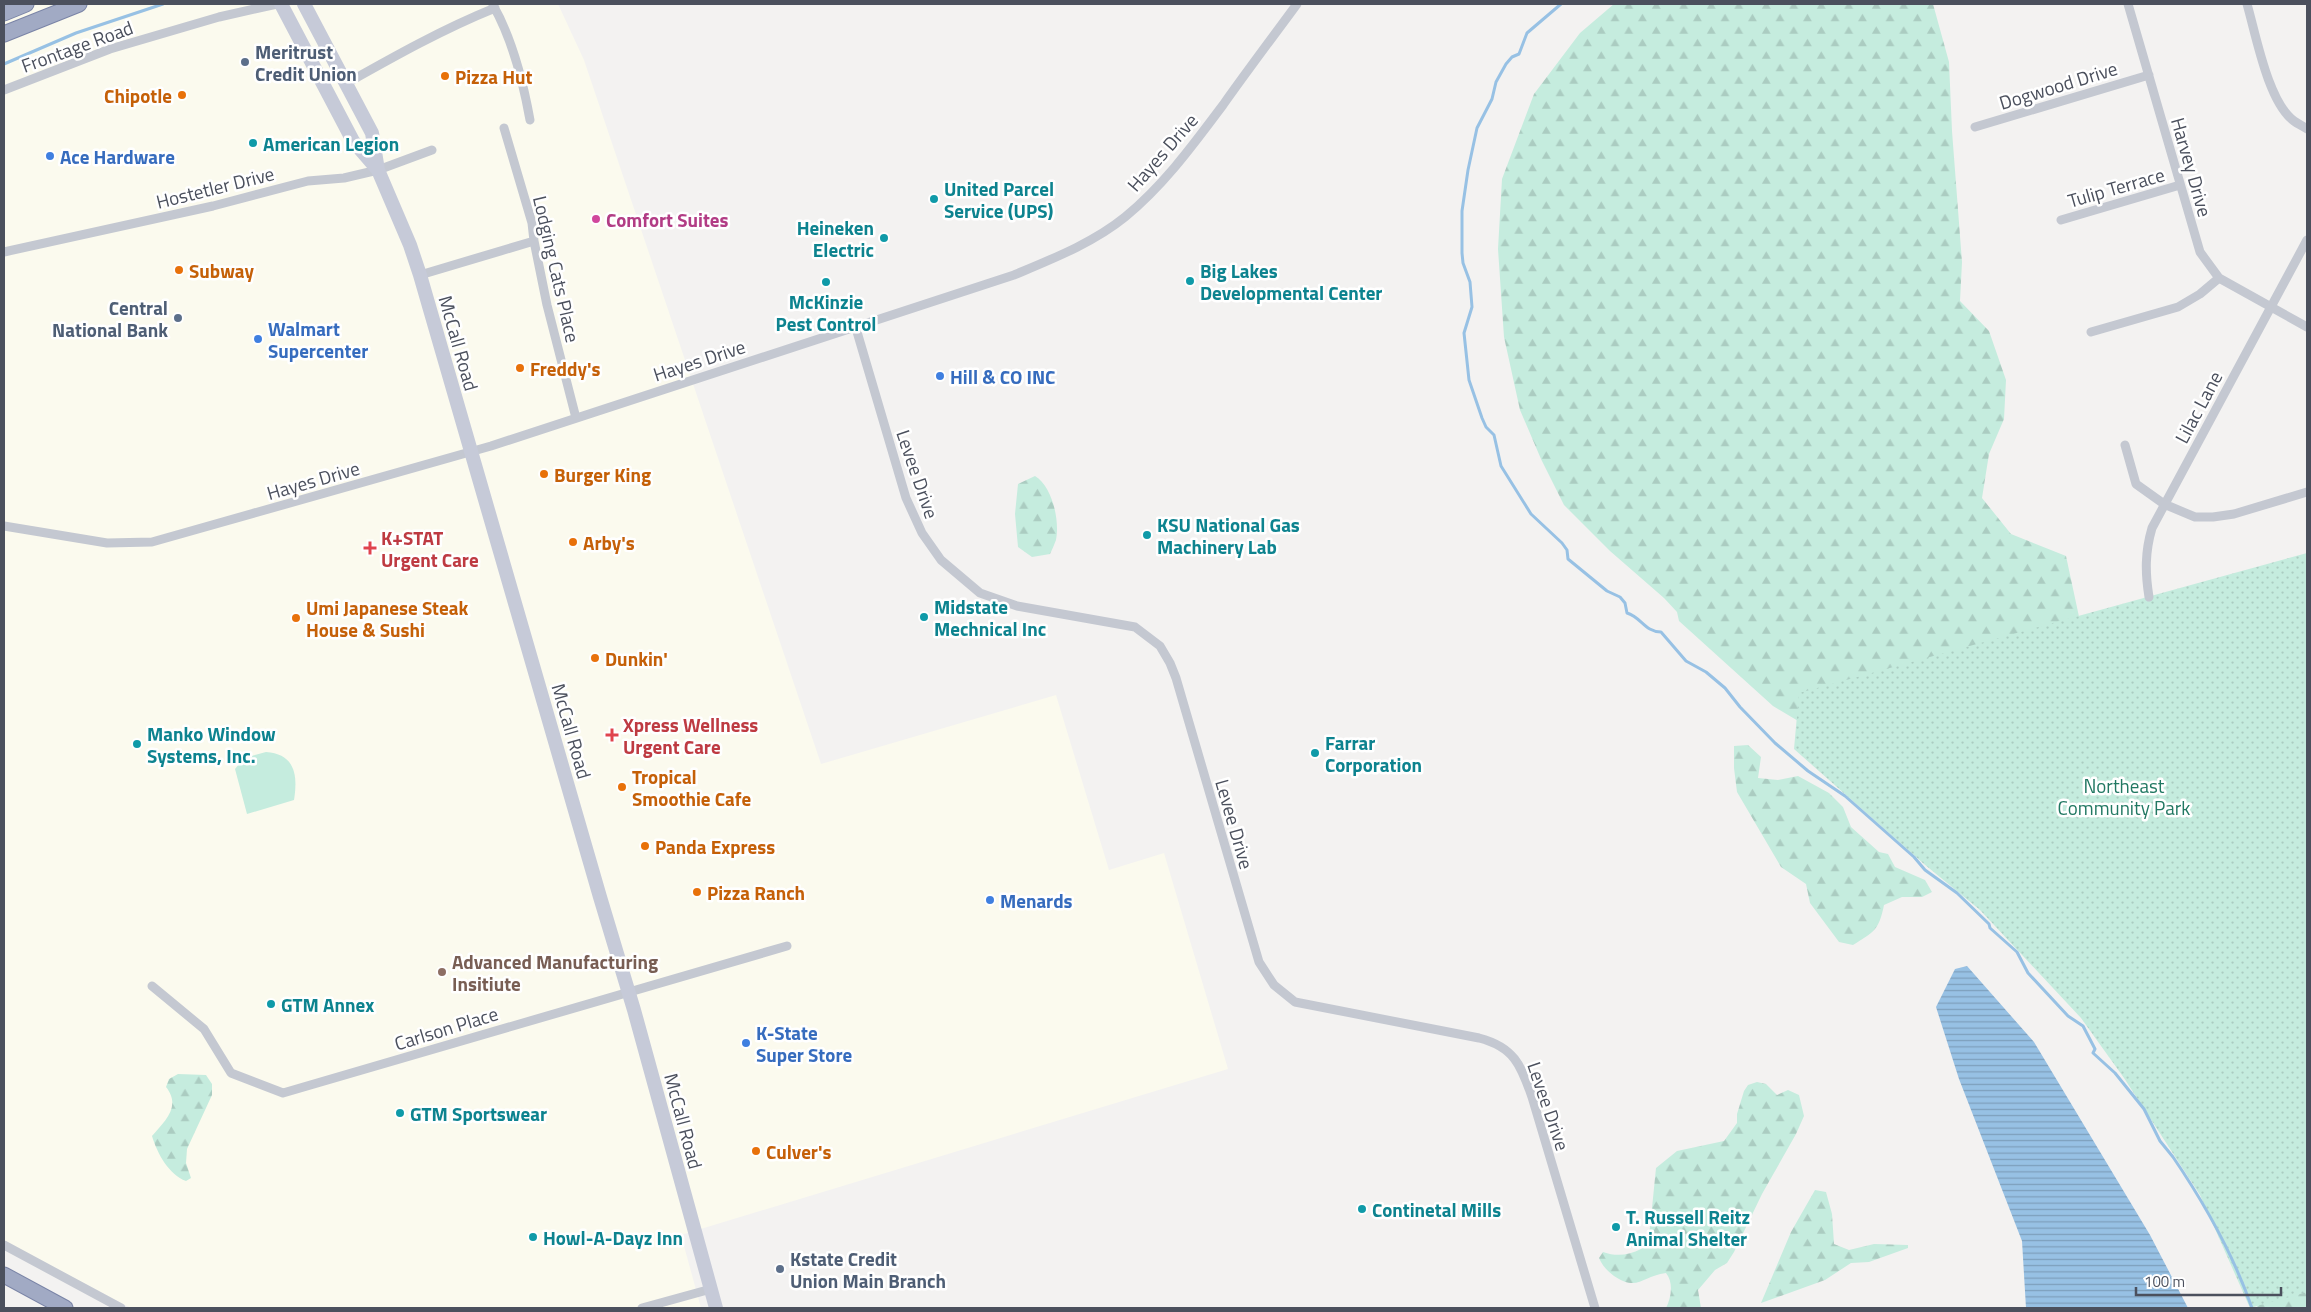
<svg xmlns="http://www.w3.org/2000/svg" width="2311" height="1312" font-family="'Titillium Web',sans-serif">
<defs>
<pattern id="forest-firs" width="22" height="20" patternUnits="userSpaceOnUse" patternTransform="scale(1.25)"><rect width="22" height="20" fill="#c5ecde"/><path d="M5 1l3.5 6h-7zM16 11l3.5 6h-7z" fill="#abccc1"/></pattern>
<pattern id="park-dots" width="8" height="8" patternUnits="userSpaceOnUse" patternTransform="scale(1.25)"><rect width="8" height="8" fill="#c5ecde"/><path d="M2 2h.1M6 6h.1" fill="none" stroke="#abccc1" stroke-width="1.8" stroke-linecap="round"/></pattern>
<pattern id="water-rules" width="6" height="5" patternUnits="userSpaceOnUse" patternTransform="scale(1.25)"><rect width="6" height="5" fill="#97c1e4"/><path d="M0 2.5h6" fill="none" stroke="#7d9fbc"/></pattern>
</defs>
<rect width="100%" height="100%" fill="#f3f2f1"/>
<path fill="#fbfaee" d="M4 4H558L584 60 821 764 1056 695 1109 870 1164 853 1228 1069 681 1235 701 1308H131L4 1241Z"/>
<path fill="url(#forest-firs)" d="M1614 4H1933L1949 62 1952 131 1962 262 1960 301 1989 331 2006 380 2004 419 1989 454 1982 498 2011 534 2066 556 2081 626 1815 731 1773 706 1679 621 1677 612 1664 598 1610 551 1564 505 1541 459 1520 410 1504 337 1498 249 1502 179 1534 94 1580 33Z
M1035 476C1052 486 1060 520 1056 540 1054 545 1052 550 1050 554L1032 557 1018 547 1015 514 1018 484Z
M1748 745 1761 757 1758 778 1778 780 1798 776 1829 793 1843 807 1851 827 1879 852 1888 854 1895 867 1925 880 1932 892 1922 897H1902L1884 905C1879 930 1874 932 1853 945L1839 942 1810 903 1806 884 1781 867 1737 792 1734 768V746Z
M178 1074 206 1075 212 1084V1095L187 1149 186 1163 191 1178 186 1181C169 1175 157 1153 152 1136 164 1122 182 1107 166 1087L169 1079Z
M1757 1082 1766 1084 1777 1095 1788 1090 1799 1095 1804 1116 1796 1134 1762 1194 1734 1252 1727 1263 1715 1270 1698 1290 1701 1308H1666C1671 1298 1674 1283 1666 1273 1642 1276 1638 1292 1614 1276 1607 1271 1602 1265 1599 1258L1603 1252C1617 1257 1629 1255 1641 1249L1650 1228 1656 1168 1677 1151 1724 1141 1737 1123V1114L1744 1091 1748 1085Z
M1815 1190 1826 1192 1832 1214 1834 1244 1849 1250 1874 1244 1908 1245V1248L1869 1262 1851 1263 1825 1280 1761 1303 1791 1232Z
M2307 1266V1308H2257V1306Z"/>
<path fill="url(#park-dots)" d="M2307 553V1292L2250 1308 2200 1195 2124 1078 2081 1018 1980 910 1924 864 1794 749 1799 693Z"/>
<path fill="#c5ecde" d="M266 752C295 754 298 775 294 800L247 814 235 769 244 758Z"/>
<path fill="url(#water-rules)" d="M1967 966 2034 1042 2150 1235 2188 1308H2026L2022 1241 1959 1079 1936 1007 1955 969Z"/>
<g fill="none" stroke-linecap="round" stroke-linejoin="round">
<path stroke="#97c1e4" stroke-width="3" d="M1561 4 1527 33 1519 54 1512 57 1506 64 1496 82 1492 99 1477 128 1468 170 1462 211V253L1463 263 1470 282 1472 307 1464 333 1469 380 1482 418 1486 427 1494 435 1501 466 1531 514 1562 543 1567 550 1568 559 1607 591 1620 597 1625 603 1627 613C1641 617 1645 632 1661 632L1686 661 1706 672 1725 688 1740 707 1775 743 1808 771 1845 796 1914 857 1925 870 1957 893 1989 924 1990 928 2017 952 2028 973 2068 1016 2083 1026 2095 1049 2093 1053 2115 1073 2144 1109 2160 1141 2173 1157C2205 1204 2233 1254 2252 1308
M4 64 76 33 163 4"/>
<defs>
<path id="trunk" d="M4 13 26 4
M4 34 79 4
M4 1275 65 1308"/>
</defs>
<use href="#trunk" stroke="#7a84a6" stroke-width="17"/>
<path stroke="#c4c8d1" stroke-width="9" d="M2128 4 2200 252 2219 278 2307 327
M2247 4C2256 35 2268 102 2294 121 2298 124 2303 126 2307 129
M493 5C513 40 523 81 530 120
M347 83C395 56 443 29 495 8
M4 90 110 49 219 17 277 4
M1975 127 2149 75
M504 128 532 223 534 241 547 305 576 418
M2061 220 2180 185
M4 252 213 206 308 181 344 178 378 170 432 150
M420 275 534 241
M855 325 906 498 922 533 941 560 980 593 1017 606 1135 627 1160 646 1170 663 1176 678 1259 962 1274 985 1295 1002 1479 1038C1514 1047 1521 1065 1532 1097L1595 1308
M2091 332 2178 307 2200 294 2219 278
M2125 445 2136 484 2164 504 2195 517H2213L2234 514 2307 492
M4 526 107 543 152 542 491 446 1014 275C1052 259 1093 243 1125 217 1164 185 1193 145 1223 105 1247 71 1272 38 1297 4
M2149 597C2145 572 2145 552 2152 528L2307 240
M152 986 204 1029 231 1073 283 1093 787 946
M4 1245 121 1308
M642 1308 711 1289"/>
<path stroke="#c6cad8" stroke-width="14" d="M281 4 353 141 378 170
M304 4 372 133 378 170 410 245 420 275 600 897 634 1010 716 1308"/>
<use href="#trunk" stroke="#a1aac4" stroke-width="15"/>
</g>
<g fill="#5c6f8a" stroke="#fff" stroke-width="2">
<circle cx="245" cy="62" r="5"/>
<circle cx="178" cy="318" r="5"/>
<circle cx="780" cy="1269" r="5"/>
</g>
<g fill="#e8710a" stroke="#fff" stroke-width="2">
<circle cx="445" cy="76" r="5"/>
<circle cx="182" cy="95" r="5"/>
<circle cx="179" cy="270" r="5"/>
<circle cx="520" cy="368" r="5"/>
<circle cx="544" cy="474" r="5"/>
<circle cx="573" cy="542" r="5"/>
<circle cx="296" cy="618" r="5"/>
<circle cx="595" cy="658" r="5"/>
<circle cx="622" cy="787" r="5"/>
<circle cx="645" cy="846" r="5"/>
<circle cx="697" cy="892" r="5"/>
<circle cx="756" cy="1151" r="5"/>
</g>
<g fill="#0f9aa8" stroke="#fff" stroke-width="2">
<circle cx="253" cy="143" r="5"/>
<circle cx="934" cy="199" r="5"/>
<circle cx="884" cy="238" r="5"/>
<circle cx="1190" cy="281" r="5"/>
<circle cx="826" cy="282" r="5"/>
<circle cx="1147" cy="535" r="5"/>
<circle cx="924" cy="617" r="5"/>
<circle cx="137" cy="744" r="5"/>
<circle cx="1315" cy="753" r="5"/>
<circle cx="271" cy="1004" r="5"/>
<circle cx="400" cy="1113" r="5"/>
<circle cx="1362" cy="1209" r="5"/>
<circle cx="1616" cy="1227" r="5"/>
<circle cx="533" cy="1237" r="5"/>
</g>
<g fill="#3f7fe0" stroke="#fff" stroke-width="2">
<circle cx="50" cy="156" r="5"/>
<circle cx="258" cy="339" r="5"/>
<circle cx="940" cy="376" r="5"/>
<circle cx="990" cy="900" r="5"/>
<circle cx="746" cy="1043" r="5"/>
</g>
<circle fill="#d1479c" stroke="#fff" stroke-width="2" cx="596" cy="219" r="5"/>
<g fill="#e0444e" stroke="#fff" stroke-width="2">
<path d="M367.5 540.5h5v5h5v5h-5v5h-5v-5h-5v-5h5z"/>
<path d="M609.5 727.5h5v5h5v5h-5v5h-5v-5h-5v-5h5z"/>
</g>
<circle fill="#8d6e63" stroke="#fff" stroke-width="2" cx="442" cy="972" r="5"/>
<g text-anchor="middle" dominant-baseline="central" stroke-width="5" stroke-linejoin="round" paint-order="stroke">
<g font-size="19" fill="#4b505d" stroke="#fff">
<text transform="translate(77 46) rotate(-20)">Frontage Road</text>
<text transform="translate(2058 85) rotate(-17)">Dogwood Drive</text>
<text transform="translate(1162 152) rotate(-49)">Hayes Drive</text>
<text transform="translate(2192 167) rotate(74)">Harvey Drive</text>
<text transform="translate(215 187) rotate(-14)">Hostetler Drive</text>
<text transform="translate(2116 187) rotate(-16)">Tulip Terrace</text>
<text transform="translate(557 269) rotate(77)">Lodging Cats Place</text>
<text transform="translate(459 343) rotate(74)">McCall Road</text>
<text transform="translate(699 360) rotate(-18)">Hayes Drive</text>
<text transform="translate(2198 407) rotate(-62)">Lilac Lane</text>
<text transform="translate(918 474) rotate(71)">Levee Drive</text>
<text transform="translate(313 480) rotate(-16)">Hayes Drive</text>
<text transform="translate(572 731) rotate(74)">McCall Road</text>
<text transform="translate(1235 824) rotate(74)">Levee Drive</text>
<text transform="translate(446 1028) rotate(-17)">Carlson Place</text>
<text transform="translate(1549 1106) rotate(71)">Levee Drive</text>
<text transform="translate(684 1121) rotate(75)">McCall Road</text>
</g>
<g font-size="19" font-weight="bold" fill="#4e5e75" stroke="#fff" text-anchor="start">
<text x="255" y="51">Meritrust<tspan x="255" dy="22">Credit Union</tspan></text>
<text x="168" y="307" text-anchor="end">Central<tspan x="168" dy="22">National Bank</tspan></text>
<text x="790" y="1258">Kstate Credit<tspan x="790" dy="22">Union Main Branch</tspan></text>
</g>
<g font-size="19" font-weight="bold" fill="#c56008" stroke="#fff" text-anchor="start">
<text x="455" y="76">Pizza Hut</text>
<text x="172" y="95" text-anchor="end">Chipotle</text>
<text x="189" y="270">Subway</text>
<text x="530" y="368">Freddy's</text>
<text x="554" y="474">Burger King</text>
<text x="583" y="542">Arby's</text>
<text x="306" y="607">Umi Japanese Steak<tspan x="306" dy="22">House &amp; Sushi</tspan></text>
<text x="605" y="658">Dunkin'</text>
<text x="632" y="776">Tropical<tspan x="632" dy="22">Smoothie Cafe</tspan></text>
<text x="655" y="846">Panda Express</text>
<text x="707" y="892">Pizza Ranch</text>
<text x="766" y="1151">Culver's</text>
</g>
<g font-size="19" font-weight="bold" fill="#0d838f" stroke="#fff" text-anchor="start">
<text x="263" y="143">American Legion</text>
<text x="944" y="188">United Parcel<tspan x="944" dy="22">Service (UPS)</tspan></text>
<text x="874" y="227" text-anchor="end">Heineken<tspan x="874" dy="22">Electric</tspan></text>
<text x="1200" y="270">Big Lakes<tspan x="1200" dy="22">Developmental Center</tspan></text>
<text x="826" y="301" text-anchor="middle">McKinzie<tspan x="826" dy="22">Pest Control</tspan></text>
<text x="1157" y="524">KSU National Gas<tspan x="1157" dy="22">Machinery Lab</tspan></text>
<text x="934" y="606">Midstate<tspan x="934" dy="22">Mechnical Inc</tspan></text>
<text x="147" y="733">Manko Window<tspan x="147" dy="22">Systems, Inc.</tspan></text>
<text x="1325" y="742">Farrar<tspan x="1325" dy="22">Corporation</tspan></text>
<text x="281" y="1004">GTM Annex</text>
<text x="410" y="1113">GTM Sportswear</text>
<text x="1372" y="1209">Continetal Mills</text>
<text x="1626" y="1216">T. Russell Reitz<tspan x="1626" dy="22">Animal Shelter</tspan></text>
<text x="543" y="1237">Howl-A-Dayz Inn</text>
</g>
<g font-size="19" font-weight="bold" fill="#366cbe" stroke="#fff" text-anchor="start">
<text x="60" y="156">Ace Hardware</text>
<text x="268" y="328">Walmart<tspan x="268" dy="22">Supercenter</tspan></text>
<text x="950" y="376">Hill &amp; CO INC</text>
<text x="1000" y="900">Menards</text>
<text x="756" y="1032">K-State<tspan x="756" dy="22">Super Store</tspan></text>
</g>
<g font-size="19" font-weight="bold" fill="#b23c85" stroke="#fff" text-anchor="start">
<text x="606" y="219">Comfort Suites</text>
</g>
<g font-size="19" font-weight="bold" fill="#be3a42" stroke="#fff" text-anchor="start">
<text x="381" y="537">K+STAT<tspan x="381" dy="22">Urgent Care</tspan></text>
<text x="623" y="724">Xpress Wellness<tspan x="623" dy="22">Urgent Care</tspan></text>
</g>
<g font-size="19" fill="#217862" stroke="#fff">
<text x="2124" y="785">Northeast<tspan x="2124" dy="22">Community Park</tspan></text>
</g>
<g font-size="19" font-weight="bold" fill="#785e54" stroke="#fff" text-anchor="start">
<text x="452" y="961">Advanced Manufacturing<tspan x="452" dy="22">Insitiute</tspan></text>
</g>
</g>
<rect width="2311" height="1312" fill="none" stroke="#4b505d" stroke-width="10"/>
<path d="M2136 1287v8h145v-8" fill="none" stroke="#4b505d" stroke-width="2.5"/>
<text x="2144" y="1287" font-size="15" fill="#4b505d" stroke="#ffffff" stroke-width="4" paint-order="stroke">100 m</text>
</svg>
